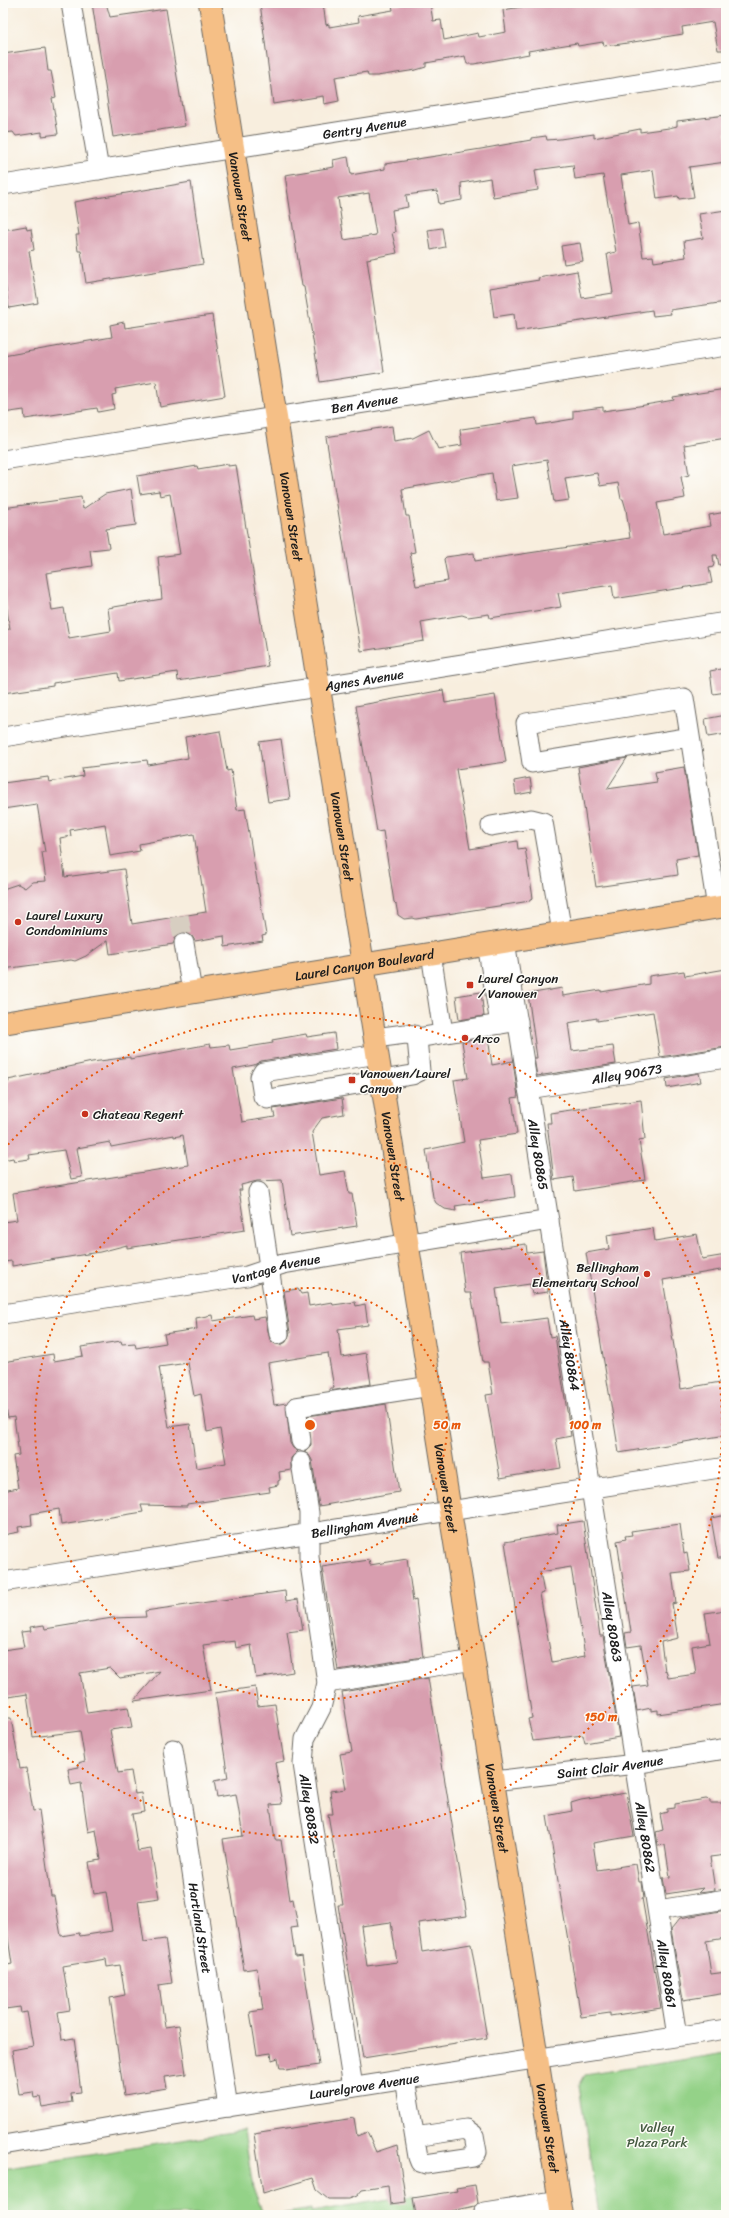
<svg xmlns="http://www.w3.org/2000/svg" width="729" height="2218" font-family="Sriracha,sans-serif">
<rect width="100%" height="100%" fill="#fdfcf7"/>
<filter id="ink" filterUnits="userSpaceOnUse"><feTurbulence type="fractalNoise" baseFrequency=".025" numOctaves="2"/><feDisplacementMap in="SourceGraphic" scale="8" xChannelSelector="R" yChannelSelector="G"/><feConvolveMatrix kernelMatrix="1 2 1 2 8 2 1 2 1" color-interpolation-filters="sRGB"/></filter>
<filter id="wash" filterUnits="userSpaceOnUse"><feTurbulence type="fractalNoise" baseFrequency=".012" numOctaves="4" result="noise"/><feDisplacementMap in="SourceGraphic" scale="16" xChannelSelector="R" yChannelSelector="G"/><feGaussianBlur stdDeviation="0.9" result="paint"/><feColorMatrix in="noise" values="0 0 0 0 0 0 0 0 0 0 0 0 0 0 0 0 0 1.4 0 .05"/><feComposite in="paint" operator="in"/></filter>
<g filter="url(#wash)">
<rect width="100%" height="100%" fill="#f8eede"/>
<path fill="#94d288" stroke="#587752" d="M726 2053V2215H599L579 2086 585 2075Z
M244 2130 253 2188 264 2215H3V2169Z
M413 2195 416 2215H275L311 2209V2212Z"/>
<g id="blocks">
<path fill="#d89eaf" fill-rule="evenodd" d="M92 3H106L110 17 166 9 185 126 113 137Z
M260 3H323L326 25 329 24V27L359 22 358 16 393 10 392 5 430 3 433 21 441 20 444 40 478 33 479 37 506 32 503 10 545 3H726V50H718L713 22 682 27 683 34 621 44 604 46 603 42 578 46 577 43 528 51 529 54 474 64H467L465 56 426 63V67L416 70 377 76H368L367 72 335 77 339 101 324 104 323 96 273 104Z
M45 48 48 71H51L56 97 52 98 58 134 42 136V132L16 136 13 132 3 133V54Z
M726 115V162L689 167 694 197 679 199 678 196 657 199 653 170 621 175 628 225 638 223 643 257 653 256 654 262 686 257 684 241 703 238 699 214 726 210V302L670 310 671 314 653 316 652 310 516 331 514 314 494 317 490 288 539 280 538 278 577 271 582 298 613 293 607 254 616 252 603 175 575 179 573 165 535 170 538 190 493 197 490 178 461 183 462 200 439 204 437 191 406 195 408 207 392 210 395 232 392 233 397 253 367 259 384 372 320 382 304 287 302 286 285 175 334 167 333 160 348 157 351 175 385 169V164L481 149 531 140V138L546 136 547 140 560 139 594 134V138L640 129V132L669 128 677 126V121ZM369 193 376 235 344 240 338 198Z
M191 182 203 264 86 283 81 251H78L76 235H79L74 202Z
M26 226 27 230 31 229 34 250 29 251 38 303 9 308 3 270V230Z
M442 228 445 247 431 250 428 230Z
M580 243 583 261 564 264 561 246Z
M212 315 225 396 160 407 156 382 115 389 116 394 112 395 114 409 98 412 97 408 25 419 24 410 3 413V356L112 337 110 325 124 322 125 328Z
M726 389V438L684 445 689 475 681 477 685 498 657 503 663 534 711 526 709 515 726 512V564L719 565 717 555H713L714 564 713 567 709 568 712 583 614 599 612 585 558 593 561 607 490 618 489 614 468 617 462 615 421 622 424 641 361 651 326 437 392 426 394 441 413 438 429 430 438 449 462 445 460 430 462 429 536 418 537 425 573 419V411L603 407V411L639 406 674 400 673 397ZM547 460 554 502 569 500 565 478 597 473 600 486 618 483 621 499H623L626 509 630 538 475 561 474 553 446 557 444 559 448 581 416 586 410 553 415 552 409 516H406L402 489 492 473 496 501 518 498 512 466Z
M228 464V466L236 465 268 666 178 681 177 672 119 681 118 673 53 683V686L3 693V630L10 629 5 597H3V508L81 497 83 509 105 494 131 489 136 525 106 529 109 548 90 550 92 566 46 573 52 610 64 608 69 638 111 631 108 608 162 599 158 557 180 554 170 494 160 496 159 491 140 494 137 476 197 466 198 469Z
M726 668V692L713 694 710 671Z
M443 690 445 703 495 695 506 762 456 769 470 849 517 841 518 849 525 848 533 898 530 899V901L416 919 413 918 404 919 398 915 396 904 394 902 383 831 377 832 356 706Z
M726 715V734L708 737 705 719Z
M220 731 227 771 231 770 237 810 245 809 266 935 262 936 263 941 225 947 224 936 195 941 192 936 183 932 177 935 173 944 110 954 108 940 86 956 75 961 71 960 3 969V889L18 884 25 888 32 882 46 881 42 852H45L37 804 3 809V783L48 777 49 782 83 776 82 768 147 760 148 765 188 758 185 737ZM105 824 110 856 140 851 139 844 194 834 206 912 132 924 124 869 65 877 60 838 71 836 70 830Z
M281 739 290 799 268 802 259 742Z
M627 758 607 789 657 782 655 772 684 767 698 855 676 859 678 875 596 887 578 767Z
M530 778 532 792 516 795 514 781Z
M726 969V1047L660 1057 653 1012 597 1021V1018L568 1023 572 1051 613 1046 616 1064 537 1076 534 1058H537L528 994 562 988 563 996 601 990V992L649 984V976L684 971 685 976Z
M481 992 484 1016 459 1020 456 996Z
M334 1033 336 1049 261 1061 254 1065 233 1069 242 1122 275 1117 273 1109 342 1098 344 1114 322 1118 312 1132 319 1175 345 1171 349 1194H352L357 1226 290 1236 282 1180 257 1181 241 1185 242 1190H239L245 1230 127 1248V1245L100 1252 12 1266V1261L3 1262V1222L17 1220 13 1193 188 1165 183 1135 174 1137V1135L111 1147 110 1142 77 1148 82 1177 71 1179 64 1150 29 1155 30 1159 14 1161 13 1158 3 1160V1084L9 1082 8 1080 92 1062 130 1057V1059L210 1044 211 1047 229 1045 230 1050 273 1043 272 1040 306 1034 307 1037Z
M488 1037 492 1065 513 1061 518 1097 512 1098 517 1134 478 1140 484 1178 512 1174 515 1197 455 1206 456 1211 445 1209 436 1203 433 1197 426 1150 464 1142 454 1080 468 1078 462 1042Z
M699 1073 701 1082 667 1088 666 1079Z
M641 1100 645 1139 639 1140 645 1180 575 1191 573 1177 554 1180 547 1123H551L550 1113Z
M653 1228 655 1241 697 1234 702 1259 726 1255V1269L663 1280 681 1389 726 1381V1435L619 1453 586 1253 609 1249 607 1235Z
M526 1244 527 1253 543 1251 548 1292 532 1294 530 1284 496 1289 501 1324 547 1318 550 1337 555 1336 571 1436 556 1439 561 1468 500 1478 486 1395 493 1394 488 1362H483L471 1293H465L460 1253Z
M298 1289 301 1294 307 1293 309 1306 332 1302 333 1305 355 1302 356 1306 365 1304 368 1325 338 1329 342 1357 366 1353 371 1384 330 1391V1388H334L328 1353 268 1363 274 1405 286 1403 290 1443 293 1448 298 1451 291 1458V1470L279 1472 280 1480 278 1481V1485L269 1487 270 1492 187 1504V1506L141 1505 143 1512 61 1525 59 1509 31 1514 32 1525 18 1527 19 1532 3 1535V1491L18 1488 13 1456 19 1455 14 1417 8 1418 3 1393V1362L53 1354 54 1361 83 1356 81 1347 121 1341 122 1344 135 1343 136 1348 166 1343 164 1334 197 1329 196 1318 212 1315 213 1321 252 1315 253 1319 265 1317 270 1340 275 1344 281 1345 286 1342 290 1333 284 1291ZM188 1363 194 1396 201 1394 207 1432 220 1429 226 1463 196 1468 190 1424 169 1427 159 1367Z
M386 1404 399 1492 319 1506 312 1460 309 1455 304 1452 311 1445 308 1416Z
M726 1515V1558H718L711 1518Z
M583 1521 600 1636H603L619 1737 585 1743 583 1735 533 1741 528 1719 532 1718 505 1542 558 1533 557 1525ZM571 1567 585 1656 552 1662 540 1594 544 1593 540 1572Z
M680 1524 684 1554 687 1553 690 1571 672 1573 676 1603 672 1604 678 1638 661 1642 665 1671 666 1670 668 1678 696 1674 692 1646 710 1643 705 1613 726 1610V1704L658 1714V1710L651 1711V1708L637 1711 633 1687 648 1685 641 1645 627 1647 625 1633 631 1632 617 1541 626 1539 625 1536 632 1535 631 1531Z
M407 1559 413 1601 416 1600 423 1657 338 1670 322 1567 369 1560 370 1565Z
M285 1591 286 1601 298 1599 303 1630 287 1632 293 1672 256 1678 251 1645 236 1648 235 1641 203 1645 211 1690 134 1701 160 1671 120 1678 110 1668 80 1673 87 1713 128 1707 132 1727 110 1730 118 1773 131 1771 135 1794 141 1793 144 1812 132 1814 138 1851 151 1849 159 1898 138 1901 144 1942 165 1939 172 1983 159 1985 165 2027 179 2025 186 2074 165 2077 167 2088 124 2095 110 1998 125 1995 120 1965 107 1967 106 1959 63 1966 70 2010 58 2012 62 2040 74 2038 81 2092 71 2093 72 2102 42 2107 40 2097 34 2098 33 2092 19 2094 12 2050 33 2046 27 2012 21 2013 20 2007 5 2009 3 1995V1966L12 1964 6 1925H3V1718H11L20 1769 26 1768 33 1811 39 1810 51 1896H54L61 1936 79 1933 80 1936 112 1931 106 1892 94 1894 89 1862 101 1860 96 1830 88 1832 81 1783 71 1785 68 1769 79 1767 78 1763 85 1761 80 1731 33 1737 27 1694 3 1698V1650L24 1647 21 1632 31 1631 30 1627 44 1625 45 1629 112 1618 146 1617 145 1611Z
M428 1678 467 1916 418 1923 422 1952 471 1944 487 2038 363 2058 338 1905H343L328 1814H333L330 1791 346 1789 340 1754 352 1752 342 1692ZM391 1922 397 1962 367 1966 361 1926Z
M255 1687 258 1706 275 1704 284 1761 275 1763 282 1804 270 1805 275 1840H281L290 1900 293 1899 298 1927 291 1928 295 1957 302 1956 319 2065 286 2070 285 2068H280L278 2058 272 2060 271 2053 257 2055 250 2012 263 2010 257 1968 244 1970 223 1839 243 1836 236 1794 217 1797 214 1781 228 1778 215 1693Z
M626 1793 634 1836 593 1843 597 1870 636 1864 639 1882H642L644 1898H642L661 2008 610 2016V2013L581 2017 547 1816 572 1811 571 1803 581 1800Z
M706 1799 710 1800V1803H726V1838L723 1839 726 1855 710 1857 715 1890 699 1892 703 1888 666 1894 663 1878 670 1877 665 1845 658 1846 656 1832 663 1830 660 1814 667 1812V1809L675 1808V1804Z
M726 1910V1938L706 1941 711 1974 726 1972V1993L683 2000 671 1929 680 1918Z
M354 2118 357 2136 367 2132 376 2152 397 2145 406 2202 390 2204 388 2186 362 2190 357 2196 349 2199H328L317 2190 313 2178 263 2193 254 2134Z
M475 2185 478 2203 475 2206 452 2211V2215H416L413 2198 457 2191 456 2188Z"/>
</g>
</g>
<g filter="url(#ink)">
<use href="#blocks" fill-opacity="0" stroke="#696660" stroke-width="1"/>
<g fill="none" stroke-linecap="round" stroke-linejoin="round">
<path stroke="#d7cec1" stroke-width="19" stroke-dasharray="19 10" stroke-linecap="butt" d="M179 916 184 943"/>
<defs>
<g id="minor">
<path d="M71 3 99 170"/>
<path id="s1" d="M3 185 726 70"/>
<path id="s2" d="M3 460 726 346"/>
<path id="s3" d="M3 737 726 622"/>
<path d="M690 737 532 763 526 723 684 698 717 908"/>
<path d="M491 826 531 819 543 822 562 932"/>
<path id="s4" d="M505 941 677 2036"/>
<path d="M184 943 192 992"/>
<path d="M487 944 500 1024"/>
<path d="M431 953 443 1033"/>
<path d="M375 1038 405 1034 414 1035 417 1038 420 1071 412 1075 268 1099 263 1096 260 1077 263 1072 378 1054"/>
<path d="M417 1038 518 1021"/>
<path id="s5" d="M528 1089 726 1058"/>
<path d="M258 1192 279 1334"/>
<path id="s6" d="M3 1314 247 1276 283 1264 549 1220"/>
<path d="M301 1441 296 1407 431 1386"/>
<path id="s7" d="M301 1462 309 1513V1557L327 1683 321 1708 305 1739 303 1764 353 2087"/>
<path id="s8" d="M3 1582 726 1467"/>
<path d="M327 1683 474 1660"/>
<path id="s9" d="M173 1749 228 2107"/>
<path id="s10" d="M494 1781 635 1764 726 1749"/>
<path d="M658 1910 726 1899"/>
<path d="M405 2079 418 2157 420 2162 426 2164 473 2157 477 2152 474 2135 466 2129 415 2137"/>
<path id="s11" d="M3 2145 228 2107 726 2029"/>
<path d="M484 2212 560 2200"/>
</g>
<g id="major">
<path id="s12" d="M210 3 562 2215"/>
<path id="s13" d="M3 1023 726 906"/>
</g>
</defs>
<use href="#minor" stroke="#696660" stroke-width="21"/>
<use href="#major" stroke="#696660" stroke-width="24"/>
<use href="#minor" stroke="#fff" stroke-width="19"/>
<use href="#major" stroke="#f5bf86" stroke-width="22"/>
</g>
</g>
<g fill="none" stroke="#e8590c" stroke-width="2" stroke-dasharray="2 4">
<circle cx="310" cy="1425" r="137"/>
<circle cx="310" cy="1425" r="275"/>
<path d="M4 1149A412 412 0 1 1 4 1701"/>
</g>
<g fill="#c8321e" stroke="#fdfcf7" stroke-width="1.5">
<circle cx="18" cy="922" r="4"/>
<rect x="466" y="981" width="8" height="8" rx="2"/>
<circle cx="465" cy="1038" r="4"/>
<rect x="348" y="1076" width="8" height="8" rx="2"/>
<circle cx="85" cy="1114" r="4"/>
<circle cx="647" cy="1274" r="4"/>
</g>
<g text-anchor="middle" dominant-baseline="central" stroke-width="3" stroke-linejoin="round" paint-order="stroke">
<g font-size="13" fill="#1c1c1c" stroke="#fdfcf7">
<text stroke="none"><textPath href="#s1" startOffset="366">Gentry Avenue</textPath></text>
<text stroke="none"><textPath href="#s12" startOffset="196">Vanowen Street</textPath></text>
<text stroke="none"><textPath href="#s2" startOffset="366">Ben Avenue</textPath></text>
<text stroke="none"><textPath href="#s12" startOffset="520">Vanowen Street</textPath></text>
<text stroke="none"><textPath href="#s3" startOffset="366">Agnes Avenue</textPath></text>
<text stroke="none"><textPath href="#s12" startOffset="844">Vanowen Street</textPath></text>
<text stroke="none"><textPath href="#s13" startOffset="366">Laurel Canyon Boulevard</textPath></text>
<text stroke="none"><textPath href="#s5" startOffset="100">Alley 90673</textPath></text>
<text stroke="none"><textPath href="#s4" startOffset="216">Alley 80865</textPath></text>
<text stroke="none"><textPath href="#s12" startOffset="1168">Vanowen Street</textPath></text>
<text stroke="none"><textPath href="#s6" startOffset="277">Vantage Avenue</textPath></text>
<text stroke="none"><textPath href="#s4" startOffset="419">Alley 80864</textPath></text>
<text stroke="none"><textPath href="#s12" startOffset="1504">Vanowen Street</textPath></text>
<text stroke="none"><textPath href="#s8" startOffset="366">Bellingham Avenue</textPath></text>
<text stroke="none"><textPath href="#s4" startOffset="694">Alley 80863</textPath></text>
<text stroke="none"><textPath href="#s10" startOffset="117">Saint Clair Avenue</textPath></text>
<text stroke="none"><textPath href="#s12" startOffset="1828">Vanowen Street</textPath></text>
<text stroke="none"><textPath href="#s7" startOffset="354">Alley 80832</textPath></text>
<text stroke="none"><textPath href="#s4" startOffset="907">Alley 80862</textPath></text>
<text stroke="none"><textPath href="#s9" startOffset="181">Hartland Street</textPath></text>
<text stroke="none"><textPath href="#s4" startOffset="1045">Alley 80861</textPath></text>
<text stroke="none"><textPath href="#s11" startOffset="366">Laurelgrove Avenue</textPath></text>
<text stroke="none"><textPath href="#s12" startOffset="2152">Vanowen Street</textPath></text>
</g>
<g font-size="13" fill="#1c1c1c" stroke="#fdfcf7" text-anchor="start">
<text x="26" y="915">Laurel Luxury<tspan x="26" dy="15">Condominiums</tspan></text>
<text x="478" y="978">Laurel Canyon<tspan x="478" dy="15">/ Vanowen</tspan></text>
<text x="473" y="1038">Arco</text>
<text x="360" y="1073">Vanowen/Laurel<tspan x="360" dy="15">Canyon</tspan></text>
<text x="93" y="1114">Chateau Regent</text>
<text x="639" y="1267" text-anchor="end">Bellingham<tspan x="639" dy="15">Elementary School</tspan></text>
</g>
<g font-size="13" fill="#465c42" stroke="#fdfcf7">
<text x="657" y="2127">Valley<tspan x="657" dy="15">Plaza Park</tspan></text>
</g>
</g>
<circle cx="310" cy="1425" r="6" fill="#e8590c" stroke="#fdfcf7" stroke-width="2"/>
<g font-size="12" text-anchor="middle" font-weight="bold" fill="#e8590c" stroke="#fdfcf7" stroke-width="3" stroke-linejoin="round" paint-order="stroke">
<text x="447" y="1429">50 m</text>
<text x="585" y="1429">100 m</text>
<text x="601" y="1721">150 m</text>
</g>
<rect width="729" height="2218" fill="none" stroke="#fdfcf7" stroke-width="16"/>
</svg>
